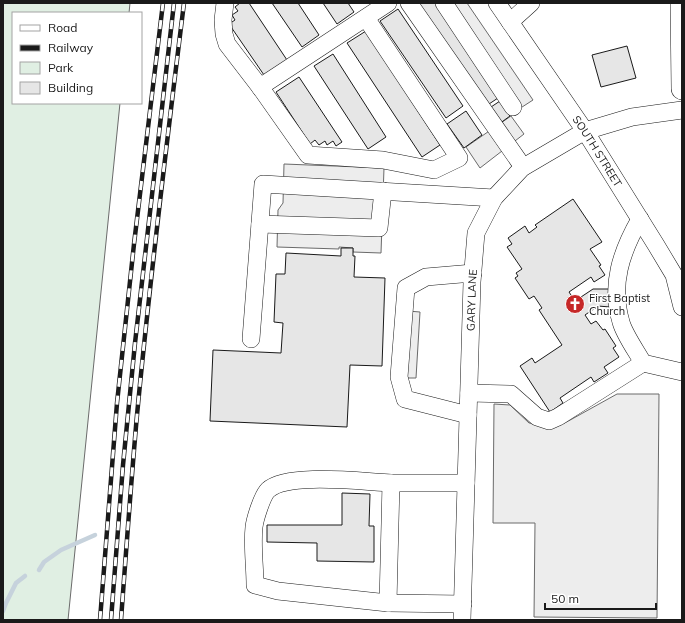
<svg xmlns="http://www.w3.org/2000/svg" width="685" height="623" font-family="Mulish,sans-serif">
<rect width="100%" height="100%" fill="#fff"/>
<path fill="#e0efe3" stroke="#6a6a6a" d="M3 3H130L129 13H13V103H120L68 620H3Z"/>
<path fill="#ededed" stroke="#6a6a6a" d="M449 3H467L533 100 519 109Z
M511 116 524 134 480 168 466 147Z
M284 164 384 168 381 253 353 252V248L339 247V249L277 247 278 210 283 203Z
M408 311 420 312 416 378H405Z
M617 394H659L657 618 534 617 535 523H493L494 404 510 405 529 423 563 424Z"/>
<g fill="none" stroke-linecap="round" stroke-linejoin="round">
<path stroke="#c6d2dc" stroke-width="4.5" d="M39 570 44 562 61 550 95 535
M3 611 6 603 16 583 25 576"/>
</g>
<path fill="#e6e6e6" stroke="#1a1a1a" d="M240 3H249L287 60 264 75 229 24 235 20 232 15 238 11 235 7Z
M272 3H298L319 35 302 47Z
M323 3H348L354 12 337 24Z
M417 3H435L498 98 486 106Z
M398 9 463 106 446 118 380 21Z
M366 31 440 145 422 157 347 43Z
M627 46 636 78 601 87 592 55Z
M333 54 386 137 368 149 314 66Z
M299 77 342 142 336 146 333 141 327 145 325 141 319 145 315 140 310 144 276 92Z
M500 101 510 116 499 124 488 109Z
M466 111 482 135 464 148 447 124Z
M573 199 602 242 590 249 601 265 599 266 605 275 594 282 591 277 569 292 575 301 593 289H610V307L598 306 585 315 591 324 596 321 603 330 605 329 616 346 613 348 619 357 604 367 608 373 594 382 591 377 560 398 563 403 550 412 520 366 532 358 535 363 562 345 539 310 542 308 534 296 529 299 515 278 518 276 516 273 522 269 507 247 512 244 508 238 525 226 529 233 537 227 535 225Z
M341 248H353V256H355L354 277 385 278 382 366 350 365 347 427 210 421 213 350 281 353 283 323 274 322 276 274H285L286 253 341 256Z
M342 493 370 494 369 526H374V562L317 561V543L267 542V525H342Z"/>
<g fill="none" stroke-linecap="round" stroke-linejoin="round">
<defs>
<g id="minor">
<path d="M225 3 223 20 224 34 227 44 260 87 308 155 383 160 434 170 459 158 366 18"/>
<path d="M409 3 523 167"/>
<path d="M444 3 513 107"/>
<path id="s1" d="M497 3 585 131 656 245 674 275 682 307"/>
<path d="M510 22 531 3"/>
<path d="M260 87 388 3"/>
<path d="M640 219C621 252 610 285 621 322 624 334 637 352 643 363L682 372"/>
<path d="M260 224 379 228 383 191"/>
<path d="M251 339 263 184 494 198"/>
<path d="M469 393 511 394 537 417 549 421 558 417 643 363"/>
<path d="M468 415 405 399 399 377 406 288 426 277 473 273"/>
<path d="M388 603 278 591 255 585C255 566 252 546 254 527 255 519 262 496 268 490 287 472 364 482 391 483"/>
<path d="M463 604 388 603 391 483H466"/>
<path id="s2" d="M462 620 472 282 476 233 494 198 522 168 585 131 632 117 682 110"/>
</g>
<path id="major" d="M681 3 682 89"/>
</defs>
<use href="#minor" stroke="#1a1a1a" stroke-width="18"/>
<use href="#major" stroke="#1a1a1a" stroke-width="22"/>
<use href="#minor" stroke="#fff" stroke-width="17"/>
<use href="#major" stroke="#fff" stroke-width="21"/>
<defs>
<path id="rail" d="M100 620 117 403 134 244 163 3
M111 620 123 465 135 343 174 3
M121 620C126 552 131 483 137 415 150 277 167 140 184 3"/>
</defs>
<use href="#rail" stroke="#1a1a1a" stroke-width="4.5"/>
<use href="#rail" stroke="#fff" stroke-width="3" stroke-dasharray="9" stroke-linecap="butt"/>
</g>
<defs>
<symbol id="church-disc" viewBox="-11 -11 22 22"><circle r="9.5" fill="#c62828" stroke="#fff"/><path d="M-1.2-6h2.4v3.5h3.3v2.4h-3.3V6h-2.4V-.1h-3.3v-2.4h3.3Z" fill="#fff"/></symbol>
</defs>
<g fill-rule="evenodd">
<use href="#church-disc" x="564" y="293" width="22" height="22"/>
</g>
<g text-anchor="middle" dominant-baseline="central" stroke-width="3" stroke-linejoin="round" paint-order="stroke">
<g font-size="11" fill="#1a1a1a" stroke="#fff">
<text stroke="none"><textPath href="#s1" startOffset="179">SOUTH STREET</textPath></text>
<text stroke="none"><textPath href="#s2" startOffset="320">GARY LANE</textPath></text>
</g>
<g font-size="11" fill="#1a1a1a" stroke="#fff" text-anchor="start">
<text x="589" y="298">First Baptist<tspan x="589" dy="13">Church</tspan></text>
</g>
</g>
<rect width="685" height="623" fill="none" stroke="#1a1a1a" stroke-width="8"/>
<rect x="12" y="12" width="130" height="92" fill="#ffffff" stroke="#a3a3a3"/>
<rect x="20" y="25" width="20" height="6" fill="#ffffff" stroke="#a3a3a3"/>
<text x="48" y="32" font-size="12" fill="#1a1a1a">Road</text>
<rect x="20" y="45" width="20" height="6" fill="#1a1a1a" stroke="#a3a3a3"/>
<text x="48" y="52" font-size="12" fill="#1a1a1a">Railway</text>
<rect x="20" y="62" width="20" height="12" fill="#e0efe3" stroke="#a3a3a3"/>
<text x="48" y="72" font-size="12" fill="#1a1a1a">Park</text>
<rect x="20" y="82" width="20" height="12" fill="#e6e6e6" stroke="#a3a3a3"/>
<text x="48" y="92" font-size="12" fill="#1a1a1a">Building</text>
<path d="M545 603v6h111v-6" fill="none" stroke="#1a1a1a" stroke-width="2"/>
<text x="551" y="603" font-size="12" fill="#1a1a1a" stroke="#ffffff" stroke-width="3" paint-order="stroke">50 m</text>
</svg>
